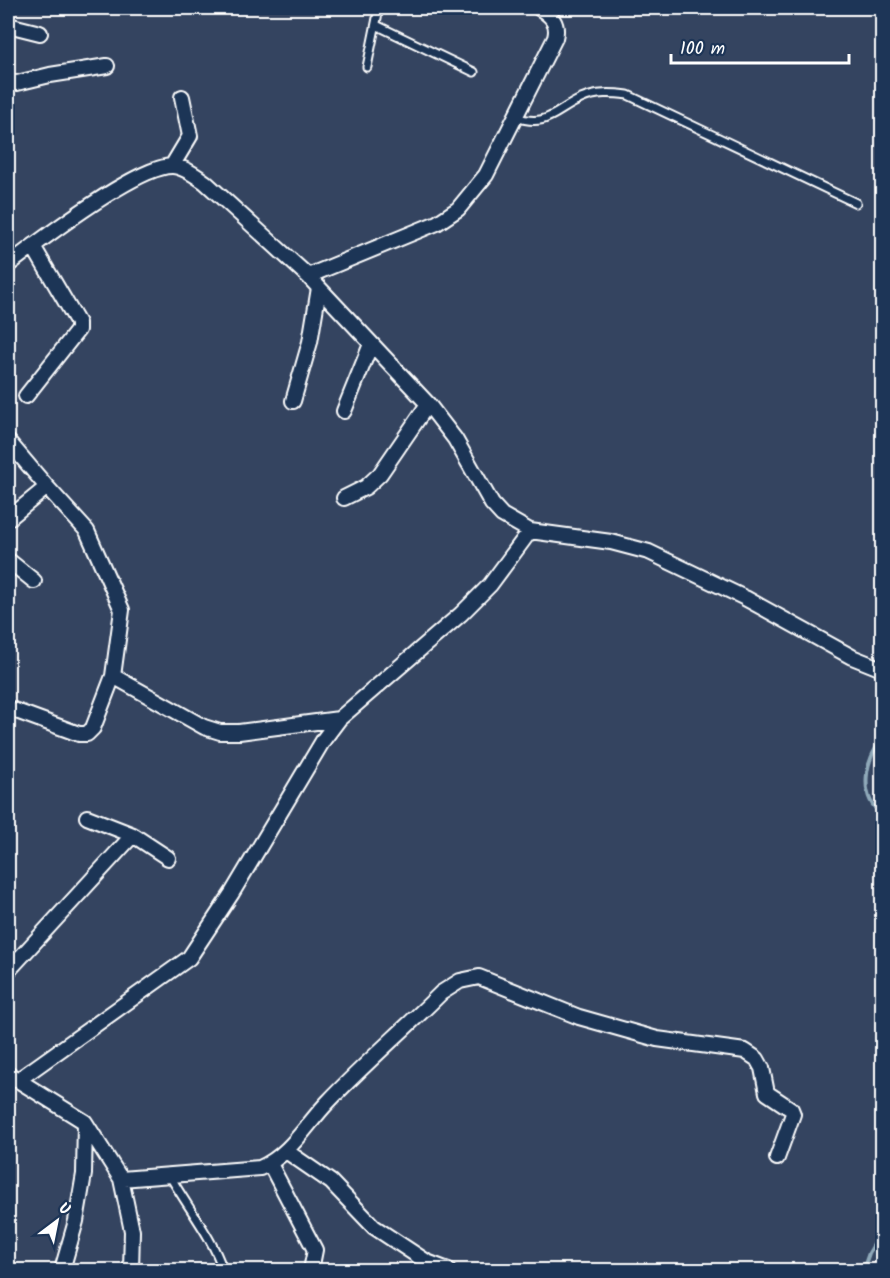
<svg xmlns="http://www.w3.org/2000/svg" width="890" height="1278" font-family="Kalam,sans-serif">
<rect width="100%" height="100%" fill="#344460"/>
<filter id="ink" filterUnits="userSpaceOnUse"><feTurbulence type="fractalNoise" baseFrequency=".0167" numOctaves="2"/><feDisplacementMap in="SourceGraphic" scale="12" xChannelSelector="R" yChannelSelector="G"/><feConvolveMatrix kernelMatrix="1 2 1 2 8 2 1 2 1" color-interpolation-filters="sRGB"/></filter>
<g filter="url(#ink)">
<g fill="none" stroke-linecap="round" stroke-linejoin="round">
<path stroke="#8fa9b9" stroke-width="4" d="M882 740C865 759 858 797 882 814
M863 1270 869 1253 882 1231"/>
<defs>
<path id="lane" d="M376 25 474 72
M367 67 379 8
M515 117C548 128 554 111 581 99 597 92 611 93 628 95L856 203
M170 1176C187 1207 212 1236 223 1270"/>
<path id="street" d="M8 25 40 33
M8 82 17 83 50 75 107 66
M172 166 190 136 182 97
M8 265C38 242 137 166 172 166 183 166 196 176 205 182L308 276 428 404 455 439 492 504 502 515 530 531 611 542 649 552 745 598 852 657 882 669
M308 276 437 223 458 209 486 175 555 38C559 23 551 15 539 8
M26 396 78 330V323L33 246
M293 401 310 342 319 288
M344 411 371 344
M8 441 47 487 8 519
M344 498 366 487 380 474 428 404
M8 560 34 581
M113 676 204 727 220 732H239L339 719
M8 708 79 734H87L93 728 113 676 122 610 87 531 47 487
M87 817 133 835 168 858
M8 971 133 835
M8 1074 85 1122 121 1179 260 1168C290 1155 306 1125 328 1102 364 1064 404 1030 441 993L460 981 479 977 579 1017 657 1039 745 1051 757 1059 762 1068 767 1093 791 1109 793 1114 777 1158
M18 1080 189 958 232 893 324 739 339 719 461 614 490 585 530 531
M286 1151 331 1182 374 1227 427 1262 448 1270
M270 1164 315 1250 311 1270
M121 1179 132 1231 131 1270
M62 1270 76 1221 84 1174 85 1122"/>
</defs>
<use href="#lane" stroke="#fff" stroke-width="11"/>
<use href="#street" stroke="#fff" stroke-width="18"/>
<use href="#lane" stroke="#1d3557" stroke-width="7"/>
<use href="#street" stroke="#1d3557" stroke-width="14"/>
</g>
</g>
<rect width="890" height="1278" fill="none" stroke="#1d3557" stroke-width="30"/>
<rect x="15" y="15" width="860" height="1248" fill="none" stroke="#fff" stroke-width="2" filter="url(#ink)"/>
<g transform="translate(57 1221) rotate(32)" stroke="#1d3557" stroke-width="4.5" paint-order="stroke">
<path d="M0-4.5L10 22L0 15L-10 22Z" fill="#ffffff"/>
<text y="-9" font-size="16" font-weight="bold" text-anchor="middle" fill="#ffffff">U</text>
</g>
<path d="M671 54v9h178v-9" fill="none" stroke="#ffffff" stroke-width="3"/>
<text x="680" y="54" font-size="18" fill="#ffffff" stroke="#1d3557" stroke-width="4.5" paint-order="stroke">100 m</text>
</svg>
